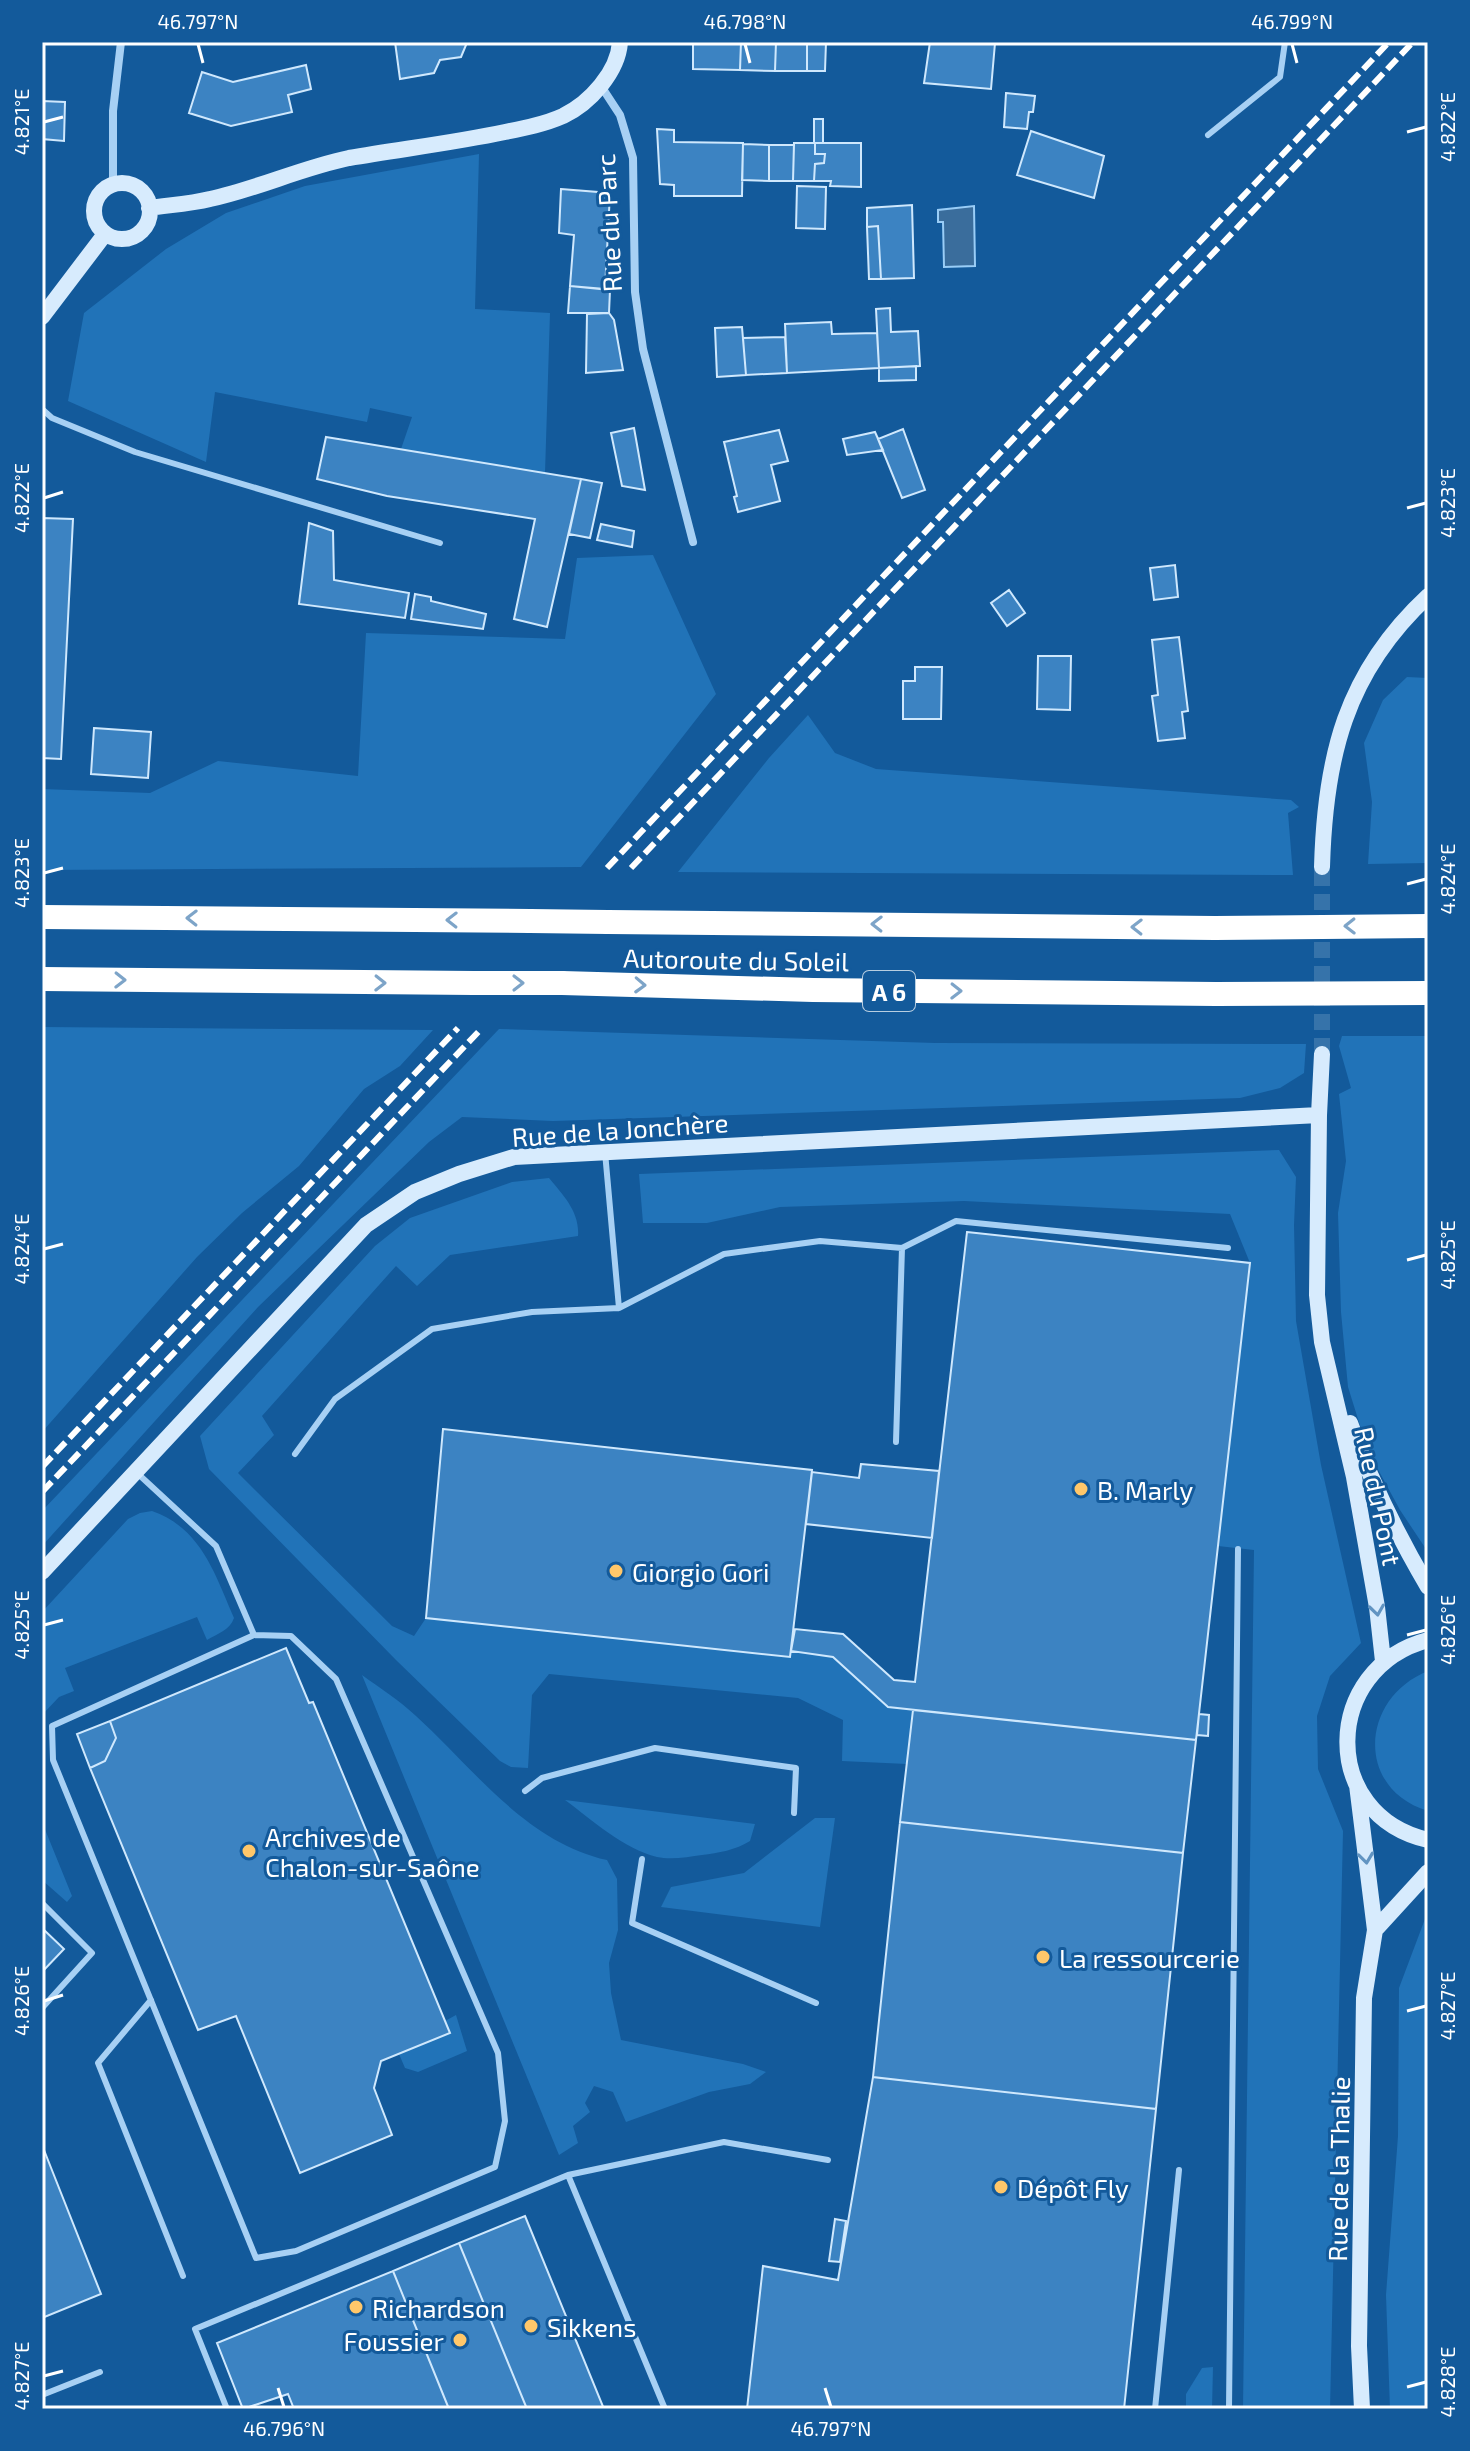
<svg xmlns="http://www.w3.org/2000/svg" width="1470" height="2451" font-family="'Exo 2',sans-serif">
<rect width="100%" height="100%" fill="#135a9b"/>
<path fill="#2173b8" d="M479 154 475 309 550 313 545 473 401 449 412 417 370 408 367 422 215 392 206 462 68 401 84 313 166 249 226 213 305 186Z
M653 555 716 694 581 867 42 870V789L150 793 218 761 358 776 366 633 565 639 577 558Z
M1407 677 1428 678V863L1368 864 1372 802 1364 743 1383 700Z
M808 715 835 753 876 769 1291 800 1299 807 1288 813 1293 875 678 872 769 758Z
M42 1027 433 1030 400 1066 364 1089 299 1166 242 1213 197 1257 42 1432Z
M499 1029 935 1043 1306 1044 1304 1073 1280 1088 1240 1098 553 1121 462 1117 429 1142 258 1307 42 1546V1511Z
M1342 1036H1428V1552L1400 1510 1368 1451 1348 1387 1341 1312 1338 1213 1346 1161 1339 1094 1351 1088 1339 1046Z
M1279 1150 1296 1177 1294 1225 1296 1321 1321 1465 1361 1643 1330 1676 1317 1716 1318 1769 1343 1831 1330 2409H1243L1254 1550 1218 1546 1250 1263 1230 1214 964 1201 780 1207 707 1223H643L639 1174Z
M549 1178C563 1195 580 1212 578 1236L450 1255 417 1286 396 1266 262 1416 274 1435 238 1473 392 1626 414 1636 426 1618 790 1657 791 1651 833 1657 888 1707 913 1710 907 1764 842 1761 843 1720 798 1698 549 1674 532 1695 528 1768 511 1767 500 1761 396 1660 209 1469 200 1436 375 1246 410 1218 512 1182Z
M152 1511C201 1528 215 1574 234 1618 230 1630 217 1634 207 1640L197 1617 65 1668 74 1691 59 1697 42 1715V1612L128 1519 140 1513Z
M1428 1671V1811C1355 1789 1360 1698 1428 1671Z
M362 1675C380 1688 400 1701 416 1716 474 1769 526 1842 607 1860L617 1879 618 1930 609 1963 611 1993 621 2040 743 2064 766 2072 750 2084 709 2092 626 2122 613 2092 594 2086 585 2103 590 2112 573 2126 578 2143 559 2155Z
M565 1800 755 1824 750 1841C736 1850 718 1853 702 1855 688 1857 671 1860 657 1857 624 1849 592 1820 565 1800Z
M815 1818H835L820 1927 661 1907 671 1887 744 1873Z
M42 1822 72 1896 67 1902 42 1880Z
M1428 1911V2409H1390L1386 2295 1398 2136 1399 1988Z
M456 2015 467 2051 418 2072 405 2068 399 2054 449 2033 445 2021Z
M1213 2367 1212 2409H1186V2394L1202 2368Z"/>
<path fill="#3a6d9c" stroke="#99cdf7" stroke-width="2" d="M974 206 975 266 944 267 943 222H938V210Z"/>
<path fill="#3c83c2" stroke="#cfe8fd" stroke-width="2" d="M395 42H466V45L461 57 440 60 434 73 400 79Z
M693 42H741L740 70 693 69Z
M741 42H776L775 71 740 70Z
M776 42H807V71H775Z
M807 42H826L825 71H807Z
M930 42 995 43 991 89 924 83Z
M306 65 311 89 288 95 292 112 231 126 189 113 202 72 233 82Z
M1006 93 1035 96 1033 112H1029L1027 129 1004 127Z
M42 101 65 102 64 141 42 139Z
M814 119H823V143H815V154H825L824 163 815 164 814 181H793L794 143H814Z
M657 129 674 130V142L743 143 742 196H674V185L660 184Z
M1031 131 1104 156 1094 198 1017 175Z
M815 143H861V187L830 186 831 181H814L815 164 824 163 825 154H815Z
M743 144 769 145V181L742 180Z
M769 145H794L793 181H769Z
M797 186 826 187 825 229 796 228Z
M561 189 610 193 605 289 570 286 574 235 559 233Z
M912 205 914 278 881 279 878 226 867 227V208Z
M878 226 881 279H869L867 227Z
M570 286 610 290 609 313H568Z
M890 308 891 332 918 331 920 366 879 368 876 309Z
M609 313 614 320 623 370 586 373 587 314Z
M831 322 832 334 877 333 879 368 787 373 785 324Z
M742 327 746 375 717 377 715 328Z
M785 337 787 373 746 375 743 338Z
M916 366V380L879 381V368Z
M634 428 636 439 645 490 622 486 611 433Z
M903 429 925 490 902 498 878 439Z
M779 430 788 461 771 465 780 501 738 512 734 497 737 496 724 442Z
M875 432 883 450 847 455 843 439Z
M326 437 581 479 547 627 514 619 535 519 387 496 317 479Z
M581 479 602 483 590 538 569 534Z
M42 518 73 519 61 759 42 758Z
M309 523 333 531 334 580 409 593 405 618 299 604Z
M601 524 634 531 632 547 597 540Z
M1175 565 1178 597 1154 600 1150 568Z
M1009 590 1025 613 1007 626 991 603Z
M415 594 431 597V601L486 614 483 629 411 619Z
M1179 637 1188 711 1182 712 1185 738 1158 741 1152 696 1158 695 1152 640Z
M1038 656H1071L1070 710 1037 709Z
M915 667H942L941 719H903V681H915Z
M94 728 151 732 148 778 91 774Z
M967 1232 1250 1263 1196 1740 888 1707 833 1657 791 1651 795 1629 843 1634 894 1680 915 1682Z
M443 1429 812 1470 790 1657 426 1618Z
M861 1464 939 1471 932 1538 806 1524 812 1472 859 1478Z
M286 1648 309 1703 313 1702 450 2033 381 2061 374 2088 392 2135 300 2173 236 2016 198 2030 90 1768 105 1761 116 1738 110 1721Z
M913 1710 1196 1740 1183 1853 900 1822Z
M1199 1714 1209 1715 1208 1736 1197 1735Z
M110 1721 116 1738 105 1761 90 1768 77 1734Z
M900 1822 1183 1853 1156 2109 873 2077Z
M42 1928 64 1949 42 1972Z
M873 2077 1156 2109 1124 2409H747L763 2266 838 2280Z
M42 2145 101 2294 42 2318Z
M525 2216 604 2409H527L459 2243Z
M835 2219 846 2221 840 2262 829 2261Z
M459 2243 527 2409H449L393 2271Z
M393 2271 449 2409H294L288 2394 243 2409 217 2343Z"/>
<g fill="none" stroke-linecap="round" stroke-linejoin="round">
<path stroke="#3673aa" stroke-width="16" stroke-dasharray="16 8" stroke-linecap="butt" d="M1322 1054V867"/>
<path stroke="#a7d0f4" stroke-width="6" d="M1208 135 1280 77 1285 42
M42 409 52 418 135 452 440 543
M902 1248 956 1221 1228 1248
M619 1308 724 1254 820 1241 902 1248 896 1442
M295 1454 335 1399 432 1329 532 1312 619 1308 605 1152
M136 1472 216 1546 254 1635 52 1726 53 1760 256 2258 296 2251 495 2167 505 2121 498 2053 336 1679 291 1636 254 1635
M525 1791 542 1778 655 1748 796 1768 794 1813
M642 1859 632 1923 816 2003
M42 1903 92 1953 42 2008
M151 2000 98 2063 183 2276
M568 2175 724 2142 828 2160
M42 2395 100 2372
M227 2409 195 2329 568 2175 665 2409
M1155 2409 1179 2170
M1229 2409 1238 1549"/>
<path stroke="#a7d0f4" stroke-width="8" d="M601 86 620 115 633 158 635 292 643 349 693 542
M113 184V111L121 42"/>
<path stroke="#d7ebfd" stroke-width="16" d="M94 211a28 28 0 1 1 56 0a28 28 0 1 1-56 0Z
M149 208C169 205 190 204 210 199 257 189 301 168 349 158 401 149 453 143 505 132 525 128 545 124 563 116 590 103 618 72 620 42
M42 317 105 234
M1322 867C1325 758 1345 673 1428 596
M1322 1054 1319 1115 1317 1295 1322 1342 1354 1477 1377 1607 1383 1661
M1350 1423C1370 1480 1397 1534 1428 1587
M42 1572 366 1225 415 1192 459 1174 514 1157 1319 1115
M1428 1640C1322 1668 1319 1815 1428 1840
M1357 1785 1375 1930 1364 1998 1359 2346 1362 2409
M1375 1930 1428 1872"/>
<path stroke="#fff" stroke-width="24" d="M42 917 530 921
M608 922 1215 928
M42 979 474 983
M562 983 813 990 1216 994"/>
<path stroke="#fff" stroke-width="6" stroke-dasharray="14 6" stroke-linecap="butt" d="M607 868 1389 42
M631 868 1413 42
M42 1467 458 1028
M42 1492 482 1028"/>
<path stroke="#fff" stroke-width="24" d="M530 921 608 922
M1215 928 1428 926
M474 983H562
M1216 994 1428 993"/>
</g>
<defs><path id="oneway-chevron" d="M-2-3.5L2.5 0L-2 3.5" fill="none" stroke-width="1.6" stroke-linecap="round" stroke-linejoin="round" transform="scale(2)"/></defs>
<g stroke="#7da4c8">
<use href="#oneway-chevron" transform="translate(192 918) rotate(-179)"/>
<use href="#oneway-chevron" transform="translate(452 920) rotate(-179)"/>
<use href="#oneway-chevron" transform="translate(877 924) rotate(-179)"/>
<use href="#oneway-chevron" transform="translate(1350 926) rotate(179)"/>
<use href="#oneway-chevron" transform="translate(1137 927) rotate(-179)"/>
<use href="#oneway-chevron" transform="translate(120 980) rotate(1)"/>
<use href="#oneway-chevron" transform="translate(380 983) rotate(1)"/>
<use href="#oneway-chevron" transform="translate(518 983)"/>
<use href="#oneway-chevron" transform="translate(640 985) rotate(2)"/>
<use href="#oneway-chevron" transform="translate(956 991) rotate(1)"/>
</g>
<g stroke="#6194c2">
<use href="#oneway-chevron" transform="translate(1377 1610) rotate(82)"/>
<use href="#oneway-chevron" transform="translate(1366 1858) rotate(83)"/>
</g>
<path fill="none" stroke="#fff" stroke-width="3" d="M198 44 203 63M745 44 750 63M1292 44 1297 63M44 122 63 117M1407 132 1426 127M44 498 63 492M1407 508 1426 503M44 873 63 868M1407 884 1426 879M44 1249 63 1244M1407 1260 1426 1255M44 1625 63 1620M1407 1635 1426 1630M44 2001 63 1995M1407 2011 1426 2006M44 2376 63 2371M1407 2387 1426 2382M278 2388 284 2407M825 2388 831 2407"/>
<g fill="#ffc76a" stroke="#135a9b" stroke-width="3">
<circle cx="1081" cy="1489" r="8"/>
<circle cx="616" cy="1571" r="8"/>
<circle cx="249" cy="1851" r="8"/>
<circle cx="1043" cy="1957" r="8"/>
<circle cx="1001" cy="2187" r="8"/>
<circle cx="356" cy="2307" r="8"/>
<circle cx="531" cy="2326" r="8"/>
<circle cx="460" cy="2340" r="8"/>
</g>
<g text-anchor="middle" dominant-baseline="central" stroke-width="6" stroke-linejoin="round" paint-order="stroke">
<rect fill="#135a9b" stroke="#b8cee1" stroke-width="2" x="863" y="971" width="52" height="40" rx="6"/>
<g font-size="24" font-weight="bold" fill="#fff">
<text x="889" y="991">A 6</text>
</g>
<g font-size="26" fill="#fff" stroke="#135a9b">
<text transform="translate(608 223) rotate(-93)">Rue du Parc</text>
<text transform="translate(736 959) rotate(1)">Autoroute du Soleil</text>
<text transform="translate(620 1129) rotate(-4)">Rue de la Jonchère</text>
<text transform="translate(1379 1496) rotate(78)">Rue du Pont</text>
<text transform="translate(1338 2169) rotate(-89)">Rue de la Thalie</text>
</g>
<g font-size="26" fill="#fff" stroke="#135a9b" text-anchor="start">
<text x="1097" y="1489">B. Marly</text>
<text x="632" y="1571">Giorgio Gori</text>
<text x="265" y="1836">Archives de<tspan x="265" dy="30">Chalon-sur-Saône</tspan></text>
<text x="1059" y="1957">La ressourcerie</text>
<text x="1017" y="2187">Dépôt Fly</text>
<text x="372" y="2307">Richardson</text>
<text x="547" y="2326">Sikkens</text>
<text x="444" y="2340" text-anchor="end">Foussier</text>
</g>
</g>
<rect width="1470" height="2451" fill="none" stroke="#135a9b" stroke-width="88"/>
<rect x="44" y="44" width="1382" height="2363" fill="none" stroke="#fff" stroke-width="3"/>
<g font-size="20" text-anchor="middle" fill="#fff">
<text x="198" y="29">46.797°N</text>
<text x="745" y="29">46.798°N</text>
<text x="1292" y="29">46.799°N</text>
<text transform="translate(22 122) rotate(-90)" y="7">4.821°E</text>
<text transform="translate(1448 127) rotate(-90)" y="7">4.822°E</text>
<text transform="translate(22 498) rotate(-90)" y="7">4.822°E</text>
<text transform="translate(1448 503) rotate(-90)" y="7">4.823°E</text>
<text transform="translate(22 873) rotate(-90)" y="7">4.823°E</text>
<text transform="translate(1448 879) rotate(-90)" y="7">4.824°E</text>
<text transform="translate(22 1249) rotate(-90)" y="7">4.824°E</text>
<text transform="translate(1448 1255) rotate(-90)" y="7">4.825°E</text>
<text transform="translate(22 1625) rotate(-90)" y="7">4.825°E</text>
<text transform="translate(1448 1630) rotate(-90)" y="7">4.826°E</text>
<text transform="translate(22 2001) rotate(-90)" y="7">4.826°E</text>
<text transform="translate(1448 2006) rotate(-90)" y="7">4.827°E</text>
<text transform="translate(22 2376) rotate(-90)" y="7">4.827°E</text>
<text transform="translate(1448 2382) rotate(-90)" y="7">4.828°E</text>
<text x="284" y="2436">46.796°N</text>
<text x="831" y="2436">46.797°N</text>
</g>
</svg>
